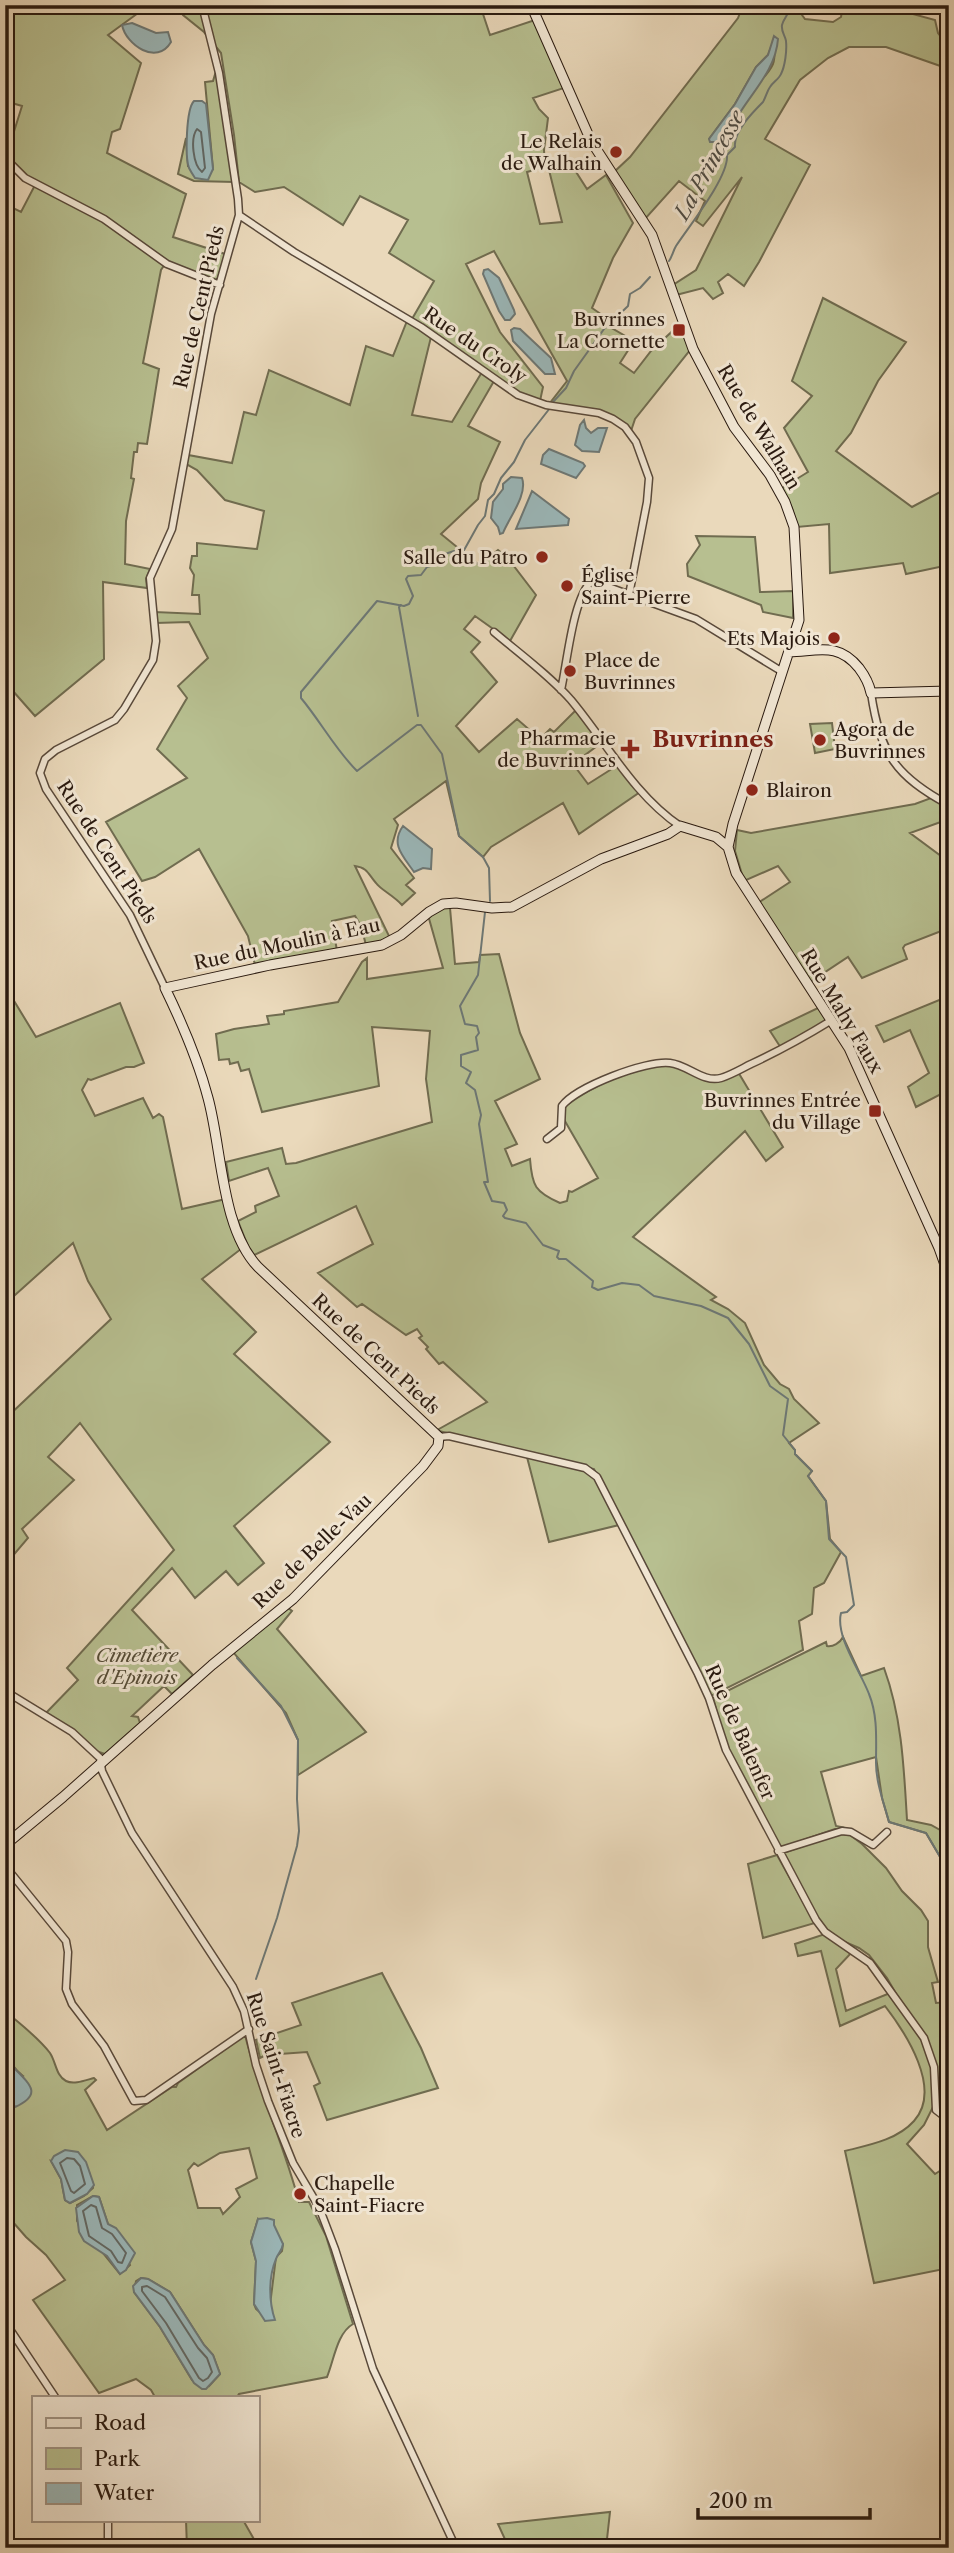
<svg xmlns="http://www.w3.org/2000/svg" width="954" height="2553" font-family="'Libre Caslon Text',serif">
<rect width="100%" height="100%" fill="#ead9bb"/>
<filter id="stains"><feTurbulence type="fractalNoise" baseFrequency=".00286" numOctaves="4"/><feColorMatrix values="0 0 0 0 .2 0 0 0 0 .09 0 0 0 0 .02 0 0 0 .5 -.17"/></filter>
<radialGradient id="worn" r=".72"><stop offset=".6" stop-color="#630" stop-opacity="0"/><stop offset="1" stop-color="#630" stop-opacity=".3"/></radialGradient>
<path fill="#b7bf90" stroke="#706c50" stroke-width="2" fill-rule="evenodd" d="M5 5H149L108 35 141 63 120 129 112 132 107 153 186 194 173 237 225 254 217 281 170 264 111 222 30 179 6 157 22 106 5 101Z
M177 5H480L490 35 535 20 564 88 533 98 539 109 548 118 544 150 545 167 527 172 540 224 562 222 548 166 569 161 587 189 606 175 633 223 613 258 592 308 608 319 610 327 634 341 620 363 634 373 651 351 679 325 690 350 635 419 631 431 618 419 550 403 567 381 494 251 466 264 500 332 543 387 540 401 521 394 412 319 434 281 389 253 408 220 360 196 343 225 284 187 255 192 239 182 234 135 221 53 204 32 183 15Z
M743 5 768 7 802 5V15L805 19 833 22 841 17 843 5H880L935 20 938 33 949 47V69L886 47H849L828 58 800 80 765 139 810 165 759 262 744 286 728 274 718 282 723 293 713 299 703 288 676 295 673 285 696 270 742 177 703 226 696 221 705 201 679 181 645 219 613 173 630 157 738 18ZM775 37C774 45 776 56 773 64 769 73 762 79 756 86 739 111 737 124 709 139L735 104 756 67 768 55Z
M216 71 234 182 194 181 178 174 186 138 188 166 213 169 205 82 213 81Z
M35 185 92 213 165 264 161 270 143 363 159 369 147 444 138 443 137 452H134L131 478 134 479 126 521 125 564 150 569 146 579 147 588 103 582 104 659 35 716 5 682V204L21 212Z
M823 298 906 342 878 381 851 433 836 451 912 507 940 492 949 494V565L906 574 903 563 830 573 829 524 797 527 792 508 782 488 808 472 784 428 812 396 792 381Z
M407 321 431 337 412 415 452 422 482 372 494 381 468 426 500 442 481 483 478 499 441 534 479 565 498 550 507 557 536 595 510 641 475 616 464 629 480 642 471 652 497 682 456 726 479 752 517 719 540 739 550 729 554 732 576 710 601 743 573 764 588 784 618 765 640 792 579 834 563 803 491 847 483 857 459 836 446 781 394 819 398 825 391 848 414 878 406 885 415 893 402 905C393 895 381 890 376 883 368 874 368 868 355 866L390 938 366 945 361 926 355 916 332 921 337 951 255 965 248 936 199 849 155 877 142 881 106 822 187 778 157 749 187 698 178 686 208 658 189 622 156 623 155 612 200 614 199 595H192L194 575 190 568 192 556H197V543L257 549 264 511 225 500 197 470 186 464 188 455 232 463 244 412 256 415 269 370 350 405 366 346 393 356Z
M696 536 755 537 760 592 793 591V618L763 612 761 605 688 576 687 564 700 545Z
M832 723 835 749 815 753 810 724Z
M931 798 949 808V819L910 833 949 862V928L905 945 903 948 907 959 862 978 848 957 810 982 758 903 790 882 778 866 744 881 735 851 737 830 751 833 915 804Z
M444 908H450L455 964 479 962 480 955 499 954 520 1033 540 1079 495 1101 517 1144 505 1149 512 1166 530 1159C532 1186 535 1192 560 1203L567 1201 569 1191 572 1192 598 1178 562 1116 564 1107C591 1087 640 1060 675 1066 686 1068 696 1078 706 1079 715 1080 729 1074 738 1072L783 1147 766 1161 745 1131 633 1237 716 1297 711 1300 728 1309 745 1323 764 1365 780 1384 789 1389 794 1399 819 1423 789 1443 795 1450V1454L812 1471 808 1476 826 1501 830 1539 841 1552 824 1583 814 1588 812 1614 799 1621 803 1650 713 1695H710L594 1469 439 1431V1429L487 1402 443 1362 439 1364 426 1349 428 1347 419 1338 422 1336 417 1329 406 1335 362 1304 357 1307 318 1273 373 1244 356 1206 252 1256 238 1221 256 1212 255 1206 279 1196 268 1168 229 1181 226 1162 282 1148 286 1164 296 1163 432 1122 426 1079 430 1031 372 1027 379 1086 262 1112 249 1069 241 1071 238 1062 230 1064 229 1059 219 1060 216 1034 234 1029 269 1024 267 1016 284 1014V1011L338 1002 362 962 367 958V979L443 968 428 915Z
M5 986 36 1037 120 1003 144 1063 134 1067H126L91 1080 88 1079 82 1090 95 1116 143 1098 153 1118 159 1114 163 1117 182 1209 226 1199 241 1249 202 1279 256 1332 234 1354 330 1442 234 1526 264 1563 238 1585 226 1571 195 1598 172 1568 132 1610 193 1675 172 1694 164 1686 132 1716 138 1717 140 1723 105 1754 96 1751 46 1713 78 1680 67 1668 174 1550 80 1423 48 1457 74 1480 22 1529 28 1538 5 1565V1419L111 1319 88 1281 73 1243 5 1304Z
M949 996V1090L916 1107 908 1087 929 1073 910 1030 884 1042 876 1026Z
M820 1007 827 1017 826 1022 781 1048 770 1031Z
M527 1457 584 1470 594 1477 619 1525 549 1542Z
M287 1607 292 1611 277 1629 366 1732 298 1775V1740L286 1713 232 1651Z
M843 1637 861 1676 884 1668C902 1717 904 1769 907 1820L931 1825 949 1835V1872L926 1833 889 1822 882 1798 876 1757 821 1772 836 1826 841 1827 783 1847H779L727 1748 713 1698 826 1642 827 1646C833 1647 840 1643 843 1637Z
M838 1834 850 1835 862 1844 886 1868 902 1891 921 1910 928 1921V1947L938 1982 932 1983 936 2003 947 2002 949 2081 944 2088 937 2090 933 2058 887 1978 869 1955 859 1948 845 1942 823 1928 783 1853Z
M777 1855 815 1923 763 1938 748 1864Z
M825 1934 853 1951 836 1969 846 2011 890 1993 917 2030 931 2060 934 2105 924 2125 907 2144 935 2174 949 2165V2268L874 2283 845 2151C869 2145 897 2140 914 2121 943 2089 905 2032 885 2006L840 2026 821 1951 798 1956 795 1944Z
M382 1973 421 2048 438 2088 327 2120 314 2086 320 2083 307 2052 266 2055 260 2058 256 2040 301 2025 292 2003Z
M5 2011C20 2024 38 2037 50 2053 56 2062 56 2076 66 2081 74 2085 86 2080 94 2078L96 2080 85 2090 107 2130 172 2087H176L178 2083 245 2035C259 2092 284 2145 299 2202H309L326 2236 353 2324C337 2333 334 2360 327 2377L239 2394 237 2397H155L151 2390 136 2379 99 2393 33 2300 65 2280 46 2255 26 2237 5 2213V2149L8 2147 5 2143V2090L23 2076C0 2058 5 2038 5 2011ZM249 2148 257 2178 236 2189 240 2197 223 2214 220 2208H198L188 2170 194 2163 198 2166 220 2153ZM51 2161 89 2172 93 2188 84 2196 70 2203 65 2200 61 2179ZM93 2196 99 2197 108 2224 130 2265 120 2274 77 2221V2205ZM258 2219 283 2244 282 2251 276 2257 270 2305 262 2314 256 2309 254 2304 256 2261 251 2242ZM141 2278 148 2279 170 2292 204 2345 213 2355 220 2374 209 2386 192 2380 160 2327 134 2292 136 2281Z
M610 2512 606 2548H509L498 2524Z
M186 2520H243L259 2548H187Z"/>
<path fill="#9bb8ba" stroke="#6d7876" stroke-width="2" d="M132 23 156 33 168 32 171 42C157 66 126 45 122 25Z
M774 36 778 39C776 67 756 88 741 111 738 117 730 123 728 129 726 132 726 136 724 139L719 142H710L709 139 735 104 756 67 768 55Z
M194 101H202L206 104 213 169 208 180 195 178C193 175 191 172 189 168 185 157 186 109 194 101Z
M488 269 499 278 514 310 515 314 510 320H505L499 311 483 274 484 270Z
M514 328 520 329 551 358 555 374H545L513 341 511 330Z
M584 420 586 428 591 433 598 428H607L599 452 582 451 575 445 580 425Z
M549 449 583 463 585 466 576 478 541 464 543 455Z
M511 477 522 478C528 494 509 518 503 533L500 534 498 527 491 518 493 502 503 489V484Z
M532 491 569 519 568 525 516 529Z
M403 826 432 849 431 869 423 868 414 872C403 856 390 844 403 826Z
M5 2057C9 2061 12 2067 16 2070 32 2086 41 2095 15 2107L5 2090Z
M65 2150 78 2152 86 2162 94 2185 87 2194 70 2203 65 2200 61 2179 51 2161 54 2156Z
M93 2196 99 2197 108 2224 116 2228 135 2253 126 2270 120 2274 107 2256 84 2241 79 2232 76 2208Z
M267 2218 274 2220V2225L283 2244C282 2251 278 2253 276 2259 268 2278 269 2302 275 2320L265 2321 254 2304 256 2261 251 2242 258 2219Z
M141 2278 148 2279 170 2292 204 2345 213 2355 220 2374 206 2389H202L194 2383 160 2327 134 2292 133 2286Z"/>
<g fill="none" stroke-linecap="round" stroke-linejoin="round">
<path stroke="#626864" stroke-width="2" d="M197 129 201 132 205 168 202 172C193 165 190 138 197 129Z
M67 2158 74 2159 80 2166 85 2184 74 2193 71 2191 60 2163Z
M91 2205 96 2207 102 2228 112 2234 126 2253 122 2263 118 2262 111 2251 89 2236 83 2211Z
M147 2286 165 2297 198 2348 207 2358 212 2372 208 2378 203 2381 199 2378 166 2323 142 2291V2287Z"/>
<path stroke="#6d7876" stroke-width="2" d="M669 261C672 257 673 251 676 246 689 226 729 177 727 155L735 147C733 132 753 112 763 102 766 97 767 91 770 87 773 82 779 79 781 74 785 66 787 51 786 41 785 35 781 32 782 25 784 17 790 14 790 5
M552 403 566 388 574 371 604 329 628 306 630 294 640 288 650 277
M401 605 399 607 418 716
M490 901 489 868 483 857 459 836 442 754 421 725H417L357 771C335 749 321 722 301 698V692L377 601 404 606 409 604 413 596 406 579 408 576 421 575 427 567 438 564 445 554 454 551 463 552 478 525 485 516 488 500 494 494 501 478 514 462 525 440 550 408
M485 912 478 975 460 1006 465 1024 477 1026 479 1033 476 1037 478 1050 461 1055V1066L471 1072 466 1083 475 1090 481 1115 479 1124 488 1182H484L492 1201 504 1203 507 1210 503 1216 505 1218 526 1223 543 1245 559 1251 557 1257 559 1259H566L593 1281 592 1287 598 1290 622 1283 639 1285 654 1296 701 1306 728 1318 749 1344 770 1386 788 1399 783 1435 795 1450V1454L812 1471 808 1476 826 1501 829 1539 846 1557 854 1605 847 1612 841 1613C835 1637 861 1672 869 1694 878 1716 876 1740 876 1763 876 1783 884 1803 889 1822L926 1833 949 1872
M237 1658 281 1706 298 1740 297 1799 299 1831 297 1846 277 1918 256 1979"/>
<defs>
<path id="street" d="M5 158 25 178 104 219 167 264 220 285
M239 215 294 252 421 327 518 395 546 405 599 413 613 419 625 427 636 442 649 478 647 502 629 595
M494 632C520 654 549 675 571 700 606 742 634 795 680 826
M561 690C567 664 573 596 592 581L696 619 781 671
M871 693C880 753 895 776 949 805
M165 988 130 915 46 789 40 773 45 759 56 750 115 720 124 709 153 660 156 641 150 578 172 529 211 314 239 215 238 199 219 73 202 5
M547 1139 561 1128 562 1106C576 1087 646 1060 670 1063 688 1065 703 1083 721 1078 731 1075 741 1069 751 1064 779 1051 806 1036 832 1020
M439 1437 449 1436 585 1468 597 1477 698 1674 709 1698 726 1750 816 1920 825 1932 870 1963 924 2038 934 2067 936 2110 949 2120
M5 1691 72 1732 100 1758 102 1771 132 1833 233 1987 244 2011 256 2065 268 2101 293 2163 319 2207 335 2249 373 2369 456 2548
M778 1851 842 1831 851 1832 873 1845 887 1832
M5 1866 66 1941 68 1952 66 1989 72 2004 104 2046 134 2101 146 2100 249 2029
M5 2322 55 2397
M108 2520V2548"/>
<path id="secondary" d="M531 5 591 141 652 235 693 349 734 427 770 475 785 502 794 527 799 620 733 824 728 847 736 873 849 1048 939 1248 949 1276
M789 652C819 651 838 642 859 668 865 676 869 683 871 693L949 691
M5 1845 63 1797 212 1665 293 1599 423 1466 438 1446 439 1437 258 1267C221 1228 222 1149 208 1098 198 1060 182 1023 165 988L270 965 382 945 401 935 429 912 443 904 456 903 492 908 512 907 601 859 668 834 680 826 716 837 728 847"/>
</defs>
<use href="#street" stroke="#59493a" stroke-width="9"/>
<use href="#secondary" stroke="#29190f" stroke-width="11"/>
<use href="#street" stroke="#f1e6d3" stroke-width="6"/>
<use href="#secondary" stroke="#f1e6d3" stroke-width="9"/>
</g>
<g fill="#8f2418" stroke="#f1e6d3" stroke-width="2.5">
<circle cx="616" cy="152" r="7"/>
<rect x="672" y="323" width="14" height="14" rx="3.5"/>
<circle cx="542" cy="557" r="7"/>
<circle cx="567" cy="586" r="7"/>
<circle cx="834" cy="638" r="7"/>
<circle cx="570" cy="671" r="7"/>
<circle cx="820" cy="740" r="7"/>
<path d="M626.5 738.5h7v7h7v7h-7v7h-7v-7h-7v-7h7z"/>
<circle cx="752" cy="790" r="7"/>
<rect x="868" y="1104" width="14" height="14" rx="3.5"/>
<circle cx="300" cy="2194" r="7"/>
</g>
<g text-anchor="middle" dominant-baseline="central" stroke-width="6" stroke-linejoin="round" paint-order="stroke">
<g font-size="19" fill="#29190f" stroke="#f1e6d3" text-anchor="end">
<text x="602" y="141">Le Relais<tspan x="602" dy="22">de Walhain</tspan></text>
<text x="665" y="319">Buvrinnes<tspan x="665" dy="22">La Cornette</tspan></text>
<text x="528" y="557">Salle du Patro</text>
<text x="581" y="575" text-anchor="start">Église<tspan x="581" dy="22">Saint-Pierre</tspan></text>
<text x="820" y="638">Ets Majois</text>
<text x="584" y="660" text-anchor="start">Place de<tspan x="584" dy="22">Buvrinnes</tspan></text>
<text x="834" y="729" text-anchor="start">Agora de<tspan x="834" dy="22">Buvrinnes</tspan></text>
<text x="616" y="738">Pharmacie<tspan x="616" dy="22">de Buvrinnes</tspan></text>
<text x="766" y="790" text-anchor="start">Blairon</text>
<text x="861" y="1100">Buvrinnes Entrée<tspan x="861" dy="22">du Village</tspan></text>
<text x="314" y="2183" text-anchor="start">Chapelle<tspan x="314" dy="22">Saint-Fiacre</tspan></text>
</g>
<g font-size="19" fill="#29190f" stroke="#f1e6d3">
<text transform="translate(199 307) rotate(-77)">Rue de Cent Pieds</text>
<text transform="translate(475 345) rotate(34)">Rue du Croly</text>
<text transform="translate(759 427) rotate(59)">Rue de Walhain</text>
<text transform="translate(107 852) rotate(57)">Rue de Cent Pieds</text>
<text transform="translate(287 944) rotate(-12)">Rue du Moulin à Eau</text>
<text transform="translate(842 1011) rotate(59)">Rue Mahy Faux</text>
<text transform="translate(376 1354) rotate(43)">Rue de Cent Pieds</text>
<text transform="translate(312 1551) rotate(-44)">Rue de Belle-Vau</text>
<text transform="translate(740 1732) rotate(66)">Rue de Balenfer</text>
<text transform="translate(276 2065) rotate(72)">Rue Saint-Fiacre</text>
</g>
<g font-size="19" font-style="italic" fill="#544b36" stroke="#f1e6d3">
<text x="137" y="1655">Cimetière<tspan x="137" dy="22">d'Epinois</tspan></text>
</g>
<g font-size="21" font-style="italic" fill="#4b4942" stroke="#f1e6d3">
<text transform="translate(709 165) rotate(-61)">La Princesse</text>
</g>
<g font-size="23" font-weight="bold" fill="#7a1f14" stroke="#f1e6d3">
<text x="713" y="739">Buvrinnes</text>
</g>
</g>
<rect width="954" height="2553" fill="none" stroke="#ead9bb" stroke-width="28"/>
<rect x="7" y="7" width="940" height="2539" fill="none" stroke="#29190f" stroke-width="3.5"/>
<rect x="14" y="14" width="926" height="2525" fill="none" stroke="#29190f" stroke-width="2"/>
<rect x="32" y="2396" width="228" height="126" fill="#f1e6d3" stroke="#a19485" stroke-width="2"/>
<rect x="46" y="2418" width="35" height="10" fill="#f1e6d3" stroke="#a19485" stroke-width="2"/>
<text x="94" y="2430" font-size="21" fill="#29190f">Road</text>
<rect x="46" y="2448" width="35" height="21" fill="#b7bf90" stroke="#a19485" stroke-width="2"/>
<text x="94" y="2466" font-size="21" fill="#29190f">Park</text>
<rect x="46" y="2483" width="35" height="21" fill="#9bb8ba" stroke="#a19485" stroke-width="2"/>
<text x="94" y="2500" font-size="21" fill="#29190f">Water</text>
<path d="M698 2508v10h172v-10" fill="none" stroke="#29190f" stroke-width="3.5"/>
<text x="709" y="2508" font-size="21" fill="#29190f" stroke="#f1e6d3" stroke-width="5" paint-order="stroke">200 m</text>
<rect width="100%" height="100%" filter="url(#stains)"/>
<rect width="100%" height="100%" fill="url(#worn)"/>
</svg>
